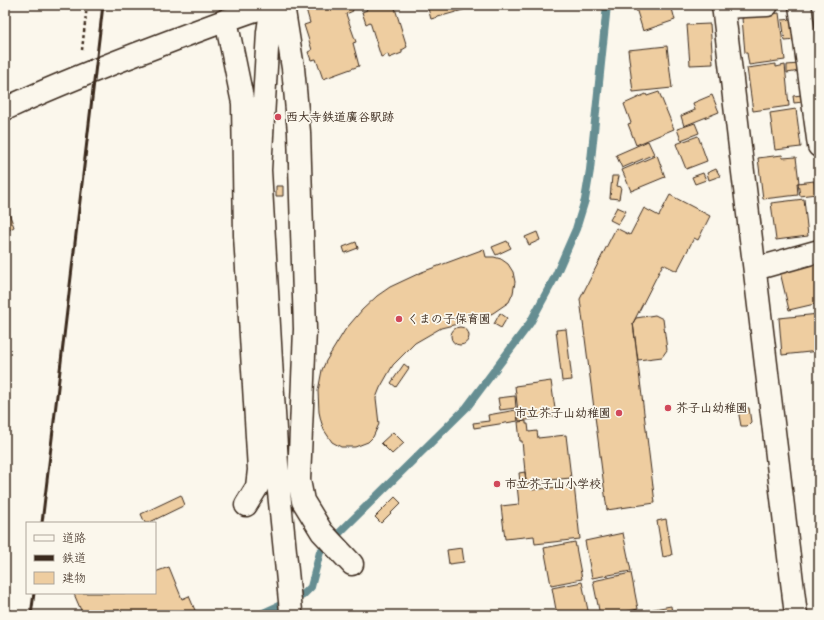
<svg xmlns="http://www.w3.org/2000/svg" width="824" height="620" font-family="'Comic Neue','Klee One',sans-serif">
<rect width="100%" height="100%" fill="#fbf7ec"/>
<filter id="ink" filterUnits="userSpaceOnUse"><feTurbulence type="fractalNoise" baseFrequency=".025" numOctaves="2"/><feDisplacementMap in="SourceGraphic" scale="8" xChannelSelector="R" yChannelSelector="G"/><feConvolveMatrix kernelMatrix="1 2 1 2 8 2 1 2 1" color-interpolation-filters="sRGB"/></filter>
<g filter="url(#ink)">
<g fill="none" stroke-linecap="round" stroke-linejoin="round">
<path stroke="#668e92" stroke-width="8" d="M259 615 303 595 311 587 320 552 467 407 530 323 555 277 576 229 585 200 590 170 607 5"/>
</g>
<path fill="#eecda0" stroke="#3b2a1e" d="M305 5H351L353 11 346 14 356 42 353 43 359 66 323 79 316 59 311 60 308 52 312 50 304 25 310 23Z
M365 5H394L407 47 402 50V53L389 58 388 54 381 57 370 22 366 24 362 12 367 10Z
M427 5H469L470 8 431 19Z
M635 5H671L675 20 643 31Z
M779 13 785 60 749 65 747 53H745L742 18Z
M793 19 796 40 785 41 782 20Z
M710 24 713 64 690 65 687 25Z
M667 46 672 88 633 92 628 50Z
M776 64V67L785 65 789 106 753 111 747 68Z
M799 64 800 71 787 73V65Z
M659 92 674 129 636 145 628 124 631 123 624 104 646 94 647 96Z
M712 95 719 112 684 126 681 116 695 110 693 103Z
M802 95 803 102 794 103 793 96Z
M796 109 801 147 775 150 770 113Z
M695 123 699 133 681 140 677 129Z
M698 136 707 161 686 169 676 144Z
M648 141 654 154 622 168 616 155Z
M657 155 665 177 631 191 622 170Z
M782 155 783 158 796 157 799 183H797L798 195 763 199 758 158Z
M716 169 720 176 709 180 707 173Z
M703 173 706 180 695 184 692 177Z
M612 176H619L617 186 621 187 619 199 610 198Z
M814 181 816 194 800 196 798 183Z
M276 186H283V196H276Z
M670 195 710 216 698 240 694 238 677 271 663 264 633 323 655 503 607 510 580 299 616 228 630 235 644 208 659 216Z
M804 199 808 236 776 240 771 203Z
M5 202 14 227 5 232Z
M617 207 626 211 618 224 610 220Z
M537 232 540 240 529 245 525 237Z
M507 241 511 248 496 255 492 247Z
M356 242 358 248 345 253 343 247Z
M484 249 486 257H494L501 259 508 264 513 272 515 282 513 293 509 302 493 313 482 318 441 328 415 343 393 365 380 388 376 398 379 424 373 437 368 442 355 447H341L332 442 324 430 321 421 319 412 318 391 322 370 326 361 345 330 362 310 377 296 390 287 422 272Z
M817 263 819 270V303L789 310 780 272Z
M500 313 507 318 501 328 494 324Z
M819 314V351L782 355 779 318Z
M655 315 663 319 667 350 662 357 638 360 633 323 636 318Z
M451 336a9 9 0 1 1 18 0a9 9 0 1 1-18 0Z
M566 329 572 380 562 381 556 330Z
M404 364 409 368 396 387 391 383Z
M551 381 556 416 519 421 515 386Z
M515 396 516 408 500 410 498 398Z
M743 407 749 408 751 422 747 426H741L738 410Z
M516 410 518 421 474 428 473 423 489 421 488 415Z
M526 421V424H528L529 432 537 431 538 438 566 435 571 478 526 482 522 441H520L518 422Z
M393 432 404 443 392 454 381 443Z
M525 472 526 481 520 482 519 473Z
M532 483V490L574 485 580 539 535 544 534 536 505 539 501 506 519 504 517 485Z
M181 495 185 505 148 523H145L141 514Z
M395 497 401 503 381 523 375 517Z
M666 519 672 555 663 557 657 521Z
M623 533 631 571 592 578 585 541Z
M575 542 582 579 551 585 544 548Z
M462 548 464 562 449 564 447 550Z
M169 567 182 599 189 596 197 615H83L74 594 76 593H155V572Z
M631 573 638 609 610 615H600L593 581Z
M582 582 589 615H557L552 588Z
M671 606 672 613 661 615H619Z"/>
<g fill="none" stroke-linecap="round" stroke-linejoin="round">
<defs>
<path id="street" d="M272 5 268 32 260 170 278 482 291 611
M283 5 293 68 299 132 305 329 299 480 303 501 322 532 352 564
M723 5 796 615
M800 5 819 146
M723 7 767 5
M226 20 243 103 245 235 259 470 257 487 246 505
M5 109C47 89 90 72 134 55 179 38 224 20 270 5
M755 269 819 251"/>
</defs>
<use href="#street" stroke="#3b2a1e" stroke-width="25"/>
<path stroke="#3b2a1e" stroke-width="2.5" stroke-dasharray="3 3" stroke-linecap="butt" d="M82 50 87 5"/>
<use href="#street" stroke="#fbf7ec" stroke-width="22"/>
<path stroke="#3b2a1e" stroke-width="3" d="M42 523 103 5
M31 615 34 593"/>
</g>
</g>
<g fill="#d1495b" stroke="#fbf7ec" stroke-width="1.5">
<circle cx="278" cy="117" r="4"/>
<circle cx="399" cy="319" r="4"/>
<circle cx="668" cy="408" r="4"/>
<circle cx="619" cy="413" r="4"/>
<circle cx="497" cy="484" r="4"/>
</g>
<g text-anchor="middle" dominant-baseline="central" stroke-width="3.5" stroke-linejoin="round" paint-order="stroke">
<g font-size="12" font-weight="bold" fill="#3b2a1e" stroke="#fbf7ec" text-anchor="start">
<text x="286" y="117">西大寺鉄道廣谷駅跡</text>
<text x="407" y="319">くまの子保育園</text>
<text x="676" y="408">芥子山幼稚園</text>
<text x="611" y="413" text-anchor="end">市立芥子山幼稚園</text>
<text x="505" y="484">市立芥子山小学校</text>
</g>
</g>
<rect width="824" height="620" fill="none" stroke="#fbf7ec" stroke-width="20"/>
<rect x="10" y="10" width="804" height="600" fill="none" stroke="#3b2a1e" stroke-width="1.5" filter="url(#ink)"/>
<rect x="26" y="522" width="130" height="72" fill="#fbf7ec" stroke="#aea59a"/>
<rect x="34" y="535" width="20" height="6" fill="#fbf7ec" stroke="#aea59a"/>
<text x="62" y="542" font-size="12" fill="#3b2a1e">道路</text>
<rect x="34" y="555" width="20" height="6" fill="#3b2a1e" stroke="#aea59a"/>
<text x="62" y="562" font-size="12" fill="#3b2a1e">鉄道</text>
<rect x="34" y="572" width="20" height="12" fill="#eecda0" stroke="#aea59a"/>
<text x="62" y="582" font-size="12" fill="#3b2a1e">建物</text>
</svg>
